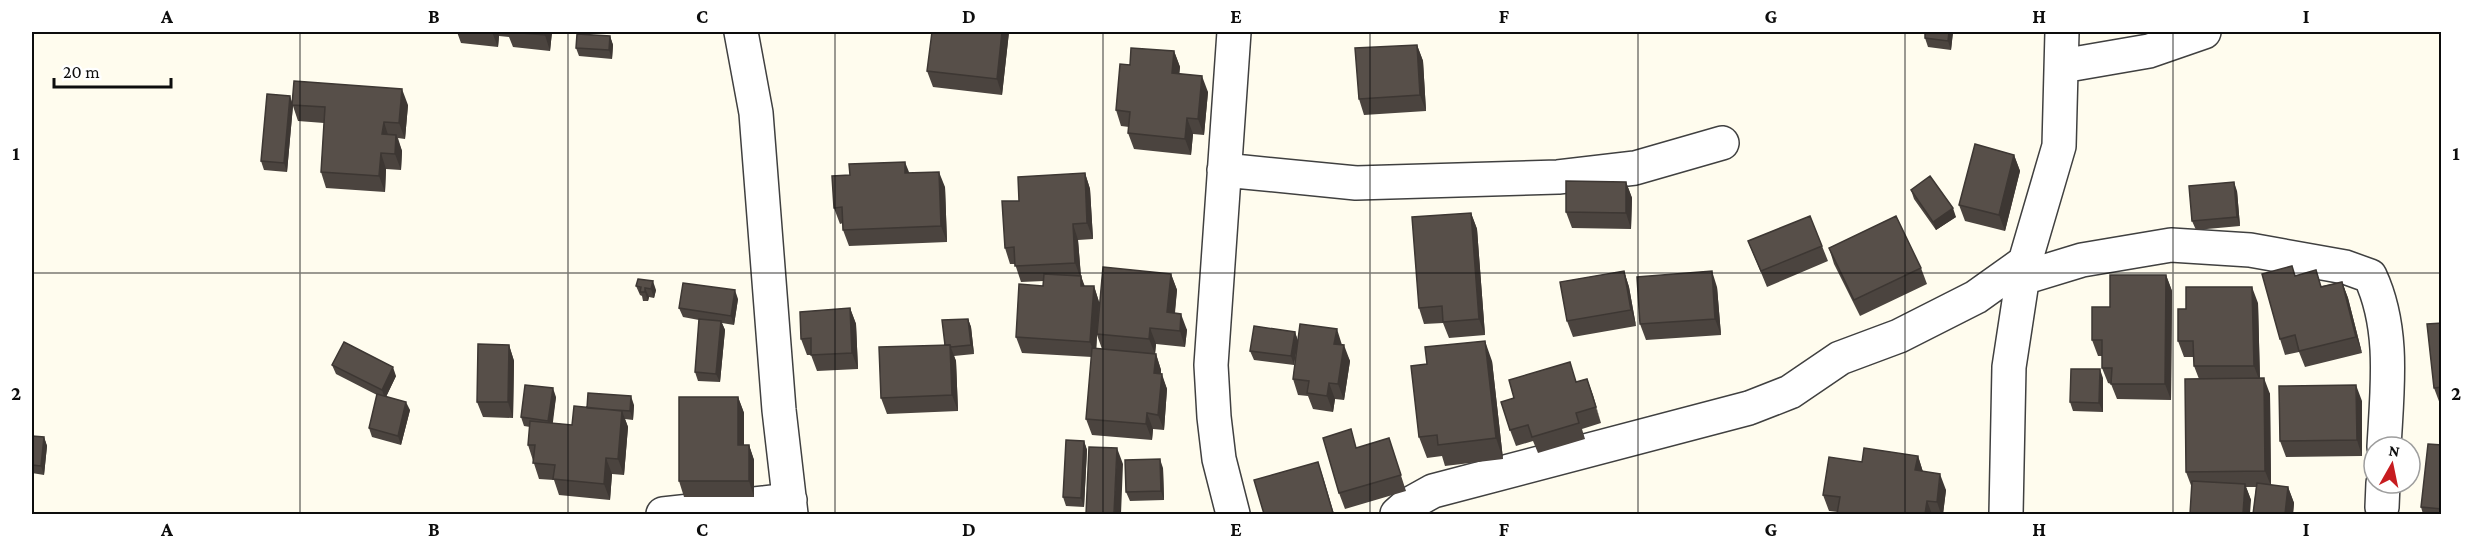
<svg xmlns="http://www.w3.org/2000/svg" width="2473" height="546" font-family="'Crimson Pro',serif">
<rect width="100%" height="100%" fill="#fffcee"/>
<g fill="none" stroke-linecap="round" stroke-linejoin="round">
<defs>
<path id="minor" d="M741 32 756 113 779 410 791 514
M2062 66 2149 51 2204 32
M1224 170 1356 183 1558 177 1635 168 1722 143
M2023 278 2082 260 2171 245 2250 250 2345 267 2370 276C2395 329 2387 390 2384 447
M2382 507 2383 483
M663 514 790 500
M1233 514 1219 459 1214 417 1211 365 1234 32
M1397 514 1406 506 1433 491 1749 408 1790 392 1840 358 1899 336 1976 297 2025 262
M2006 514 2009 367 2025 262 2059 146 2062 32"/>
</defs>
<use href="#minor" stroke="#404040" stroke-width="36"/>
<use href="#minor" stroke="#fff" stroke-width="33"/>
</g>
<path fill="#4b443f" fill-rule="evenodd" d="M457 32H552L550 51 513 47 509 37 499 36 498 47 461 43Z
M1009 32 1002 95 933 87 927 71Z
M1925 32H1953L1951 50 1928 47 1925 38Z
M610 36 613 45 612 59 579 56 576 48Z
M1417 45 1423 61 1426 111 1364 115 1359 99Z
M1174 51 1180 67 1179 74 1208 92 1204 135 1193 134 1191 155 1134 149 1128 133 1129 127 1121 126 1116 110 1130 65Z
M290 96 292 104 408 105 405 139 398 138 402 151 401 170 386 169 385 192 326 188 321 172 324 123 298 121 293 106 287 172 264 170 261 161Z
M2014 155 2020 171 2005 231 1965 221 1959 205Z
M909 173 945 187 947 242 849 246 843 230V223L840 224 834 208Z
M1085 173 1090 189 1093 239 1078 240 1081 276 1084 286H1094L1099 302 1171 274 1177 290 1175 313 1187 330 1185 347 1156 344 1155 354H1156L1161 370V374L1167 389 1164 430 1153 429 1152 440 1092 435 1086 419 1092 357 1022 353 1016 337 1043 286 1044 281 1021 282 1015 264H1010L1005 248 1019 201ZM1097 335 1102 349 1096 348Z
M1626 182 1632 198 1631 229 1572 228 1566 212Z
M1911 190 1956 217 1936 230 1914 199Z
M2237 191 2240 226 2196 230 2192 221Z
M1471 213 1477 229 1485 335 1449 338 1443 323 1424 324 1419 308Z
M1748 241 1822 246 1828 261 1767 287Z
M1829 248 1921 268 1927 284 1860 316 1834 264Z
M1624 271 1629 287 1636 326 1573 337 1567 321Z
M2166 275 2172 291 2171 400 2117 399 2111 384 2108 383 2102 368V356H2098L2092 340 2110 307Z
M2296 276 2322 286 2342 282 2348 298 2362 353 2305 367 2299 352 2285 355 2280 339Z
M636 286 656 290 654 298 649 297 648 301H643L642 296 640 295Z
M1717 287 1721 335 1646 340 1640 324Z
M738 299 734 325 722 323 725 330 720 382 698 381 695 372 699 320 683 317 679 308Z
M2258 303 2260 378 2270 394 2271 485 2288 487 2294 503 2293 514H2253L2256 487H2246L2251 500 2192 488 2186 472 2199 379 2194 366V357H2184L2178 341 2186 309Z
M850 308 856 324 858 369 817 371 811 355H807L801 339Z
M968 319 971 327 974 354 954 356 956 361 958 411 887 414 881 398 945 345Z
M2442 323V404H2440L2434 388Z
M1295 332 1298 341 1342 345 1350 361 1344 400 1335 399 1333 412 1313 409 1308 396 1298 395 1293 379 1297 343 1294 365 1254 360 1250 351Z
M509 345 514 361 513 418 483 417 477 402Z
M1492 361 1503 459 1445 466 1442 456 1427 458 1419 437Z
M332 365 396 376 386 397 410 410 401 445 372 437 369 428 377 395 336 374Z
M2103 378V412L2073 411 2070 402Z
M1587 379 1601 423 1582 429 1585 439 1538 453 1533 441 1516 446 1510 430 1577 382Z
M556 397 552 423 572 425 587 408 634 405 633 420 625 419 628 427 624 475 612 474 610 500 559 495 554 480 539 479 528 445 530 427 524 426 521 417Z
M738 397 744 413V445H749L754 460V497H684L679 481Z
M2362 401V456L2286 457 2280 441Z
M32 436 44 437 47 446 44 475 32 473Z
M1084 441 1087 450 1084 507 1066 506 1063 497Z
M2442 445V514H2423L2421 507Z
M1357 448 1394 454 1406 491 1345 509 1339 493Z
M1918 456 1923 472 1946 490 1943 514H1837L1838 512 1829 511 1823 495 1862 462Z
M1163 468 1164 500 1130 501 1126 492Z"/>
<path fill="#3d3733" d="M492 32H498L499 36 498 47Z
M545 32H552L550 51 545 35Z
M1002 32H1009L1002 95 997 79Z
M1949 32H1953L1951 50 1948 41Z
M610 36 613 45 612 59 609 50Z
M1417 45 1423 61 1426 111 1420 95Z
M1174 51 1180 67 1178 89 1172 73Z
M1202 76 1208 92 1204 135 1198 119Z
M402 89 408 105 405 139 399 123Z
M290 96 293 105 287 172 284 163Z
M1187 118 1193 134 1191 155 1185 139Z
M384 122 389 138 382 134Z
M396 135 402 151 401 170 395 154Z
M381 153 386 169 385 192 379 176Z
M2014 155 2020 171 2005 231 1999 215Z
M905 162 911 177 905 173Z
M939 172 945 187 947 242 941 226Z
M1085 173 1090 189 1093 239 1087 223Z
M1626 182 1632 198 1631 229 1626 213Z
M2234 182 2237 191 2240 226 2237 217Z
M1953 208 1956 217 1936 230 1933 222Z
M1471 213 1477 229 1485 335 1479 319Z
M1073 224 1078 240 1081 278V276L1087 292 1081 286V279L1075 263Z
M1624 271 1629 287 1636 326 1631 310Z
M1712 271 1717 287 1721 335 1715 319Z
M1171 274 1177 290 1173 328 1167 312Z
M2166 275 2172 291 2171 400 2165 384Z
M653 281 656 290 654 298 651 289Z
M2342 282 2348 298 2362 353 2356 337Z
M1094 286 1099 302 1097 334 1096 358 1090 342Z
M2252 287 2258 303 2260 382 2254 366Z
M645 288 649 297 648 301 645 292Z
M735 290 738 299 734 325 731 316Z
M850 308 856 324 858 369 852 353Z
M1181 314 1187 330 1185 347 1180 331Z
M968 319 971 327 974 354 971 345Z
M721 321 725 330 720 382 716 374Z
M1150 328 1156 344 1155 354 1149 339Z
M1337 329 1342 345 1334 344Z
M1295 332 1298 341 1294 365 1291 356Z
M1485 341 1492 361 1503 459 1496 438Z
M509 345 514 361 513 418 508 402Z
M950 345 956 361 958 411 952 395Z
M1344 345 1350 361 1344 400 1338 384Z
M1156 354 1161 370 1160 389 1154 373Z
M393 367 396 376 385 399 382 390Z
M2100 369 2103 378V412L2099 403Z
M1162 374 1167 389 1164 430 1158 415Z
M2264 378 2270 394 2271 486 2265 471Z
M1587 379 1593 395 1601 423 1596 407Z
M1329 383 1335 399 1333 412 1327 396Z
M2356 385 2362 401V456L2357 440Z
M553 388 556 397 552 430 548 421Z
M631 396 634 405 633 420 630 411Z
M738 397 744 413V461L738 445Z
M406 402 410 410 401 445 398 436Z
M622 411 628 427 624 475 618 459Z
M1147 413 1153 429 1152 440 1146 424Z
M44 437 47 446 44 475 41 466Z
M1084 441 1087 450 1084 507 1081 498Z
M749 445 754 460V497L749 481Z
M1117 448 1123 464 1121 514H1114Z
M1918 456 1923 472 1915 470Z
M606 458 612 474 610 500 604 484Z
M1160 459 1163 468 1164 500 1161 491Z
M1318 462 1323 477 1334 514 1333 513Z
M1940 474 1946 490 1943 514H1941L1937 502Z
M2245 484 2251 500 2250 514H2243Z
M2288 487 2294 503 2293 514H2285Z
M1927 501 1932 514H1925Z"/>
<path fill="#574f49" stroke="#3d3733" stroke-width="1.5" d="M509 32H545V35Z
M932 32H1002L997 79 927 71Z
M1925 32H1949L1948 41 1925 38Z
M577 34 610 36 609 50 576 48Z
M1417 45 1420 95 1359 99 1355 48Z
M1131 48 1174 51 1172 73 1202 76 1198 119 1187 118 1185 139 1128 133 1130 112 1116 110 1120 64 1130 65Z
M294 81 402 89 399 123 384 122 382 134 396 135 395 154 381 153 379 176 321 172 325 107 292 105Z
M267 94 290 96 284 163 261 161Z
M1975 144 2014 155 1999 215 1959 205Z
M905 162V173L939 172 941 226 843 230 842 207 834 208 832 176 850 175 849 164Z
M1085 173 1087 223 1073 224 1075 263 1015 266 1014 247 1005 248 1002 201H1019L1018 177Z
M1930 176 1953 208 1933 222 1911 190Z
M1566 181 1626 182V213L1566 212Z
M2234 182 2237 217 2192 221 2189 186Z
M1471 213 1479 319 1443 322 1442 306 1419 308 1412 217Z
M1810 216 1822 246 1761 271 1748 241Z
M1896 216 1921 268 1854 300 1829 248Z
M2292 266 2295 276 2316 270 2321 287 2342 282 2356 337 2299 351 2295 335 2280 339 2262 274Z
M1103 267 1171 274 1167 312 1181 314 1180 331 1150 328 1149 339 1097 334Z
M1624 271 1631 310 1567 321 1560 282Z
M1712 271 1715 319 1640 324 1637 277Z
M1044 274 1081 276V286H1094L1090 342 1016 337 1019 284 1043 286Z
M2110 275H2166L2165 384H2111L2112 368H2102V340H2092V307H2110Z
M638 279 653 281 651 289 645 288V292H640L641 287 636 286Z
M683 283 735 290 731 316 679 308Z
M2186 287H2252L2254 366H2194L2193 341H2178V309H2186Z
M850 308 852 353 811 355V338L801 339 800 312Z
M699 319 721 321 716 374 695 372Z
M968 319 971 345 951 347 950 345H945L942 320Z
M2442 323V387L2434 388 2427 324Z
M1300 324 1337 329 1334 344 1344 345 1338 384 1329 383 1327 396 1307 393 1309 381 1293 379Z
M1254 326 1295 332 1291 356 1250 351Z
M1485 341 1496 438 1438 445 1437 435 1419 437 1411 366 1427 364 1425 347Z
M344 342 393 367 382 390 332 365Z
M478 344 509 345 508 402H477Z
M950 345 952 395 881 398 879 347Z
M1092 348 1156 354 1154 373 1162 374 1158 415 1147 413 1146 424 1086 419Z
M1570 362 1576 382 1587 379 1596 407 1576 413 1579 423 1532 437 1528 425 1510 430 1501 402 1514 398 1509 380Z
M2071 369H2100L2099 403 2070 402Z
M2264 378 2265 471 2186 472 2185 379Z
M525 385 553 388 548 421 521 417Z
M2356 385 2357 440 2280 441 2279 386Z
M588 393 631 396 630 411 587 408Z
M377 394 406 402 398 436 369 428Z
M679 397H738V445H749V481H679Z
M574 406 622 411 618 459 606 458 604 484 553 479 555 465 533 463 535 445H528L530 421 572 425Z
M1351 429 1356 448 1389 438 1401 475 1339 493 1323 438Z
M32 436 44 437 41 466 32 465Z
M1066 440 1084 441 1081 498 1063 497Z
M2428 444 2442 445V509L2421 507Z
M1089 447 1117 448 1114 514H1086Z
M1864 448 1918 456 1915 470 1940 474 1937 502 1927 501 1925 514H1837L1840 497 1823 495 1829 457 1862 462Z
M1160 459 1161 491 1126 492 1125 460Z
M1318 462 1333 513 1329 514H1264L1254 480Z
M2192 481 2245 484 2243 514H2190Z
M2257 483 2288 487 2285 514H2253Z"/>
<path fill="none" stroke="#0d0d0d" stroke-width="1.5" stroke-opacity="0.55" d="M300 32V514M568 32V514M835 32V514M1103 32V514M1370 32V514M1638 32V514M1905 32V514M2173 32V514M32 273H2442"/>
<rect width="2473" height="546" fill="none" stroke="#ffffff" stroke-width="66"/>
<g transform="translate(2392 465) rotate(9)"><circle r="28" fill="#ffffff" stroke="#9e9e9e" stroke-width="1.5"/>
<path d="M0-4.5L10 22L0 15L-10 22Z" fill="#c71c20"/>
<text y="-9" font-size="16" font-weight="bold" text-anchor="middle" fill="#0d0d0d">N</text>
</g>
<path d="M54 78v9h117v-9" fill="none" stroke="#0d0d0d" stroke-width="3"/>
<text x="63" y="78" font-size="18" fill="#0d0d0d" stroke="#ffffff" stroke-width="4.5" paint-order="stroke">20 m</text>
<rect x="33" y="33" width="2407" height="480" fill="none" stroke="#0d0d0d" stroke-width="2"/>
<g font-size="20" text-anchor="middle" font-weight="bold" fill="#0d0d0d">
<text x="167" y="23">A</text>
<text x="434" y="23">B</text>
<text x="702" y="23">C</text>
<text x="969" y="23">D</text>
<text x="1236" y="23">E</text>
<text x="1504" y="23">F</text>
<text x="1771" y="23">G</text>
<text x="2039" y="23">H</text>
<text x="2306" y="23">I</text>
<text x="16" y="160">1</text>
<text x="2456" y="160">1</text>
<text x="16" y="400">2</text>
<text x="2456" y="400">2</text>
<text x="167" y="536">A</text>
<text x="434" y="536">B</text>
<text x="702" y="536">C</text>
<text x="969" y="536">D</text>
<text x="1236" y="536">E</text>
<text x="1504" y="536">F</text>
<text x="1771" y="536">G</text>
<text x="2039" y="536">H</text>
<text x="2306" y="536">I</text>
</g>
</svg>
